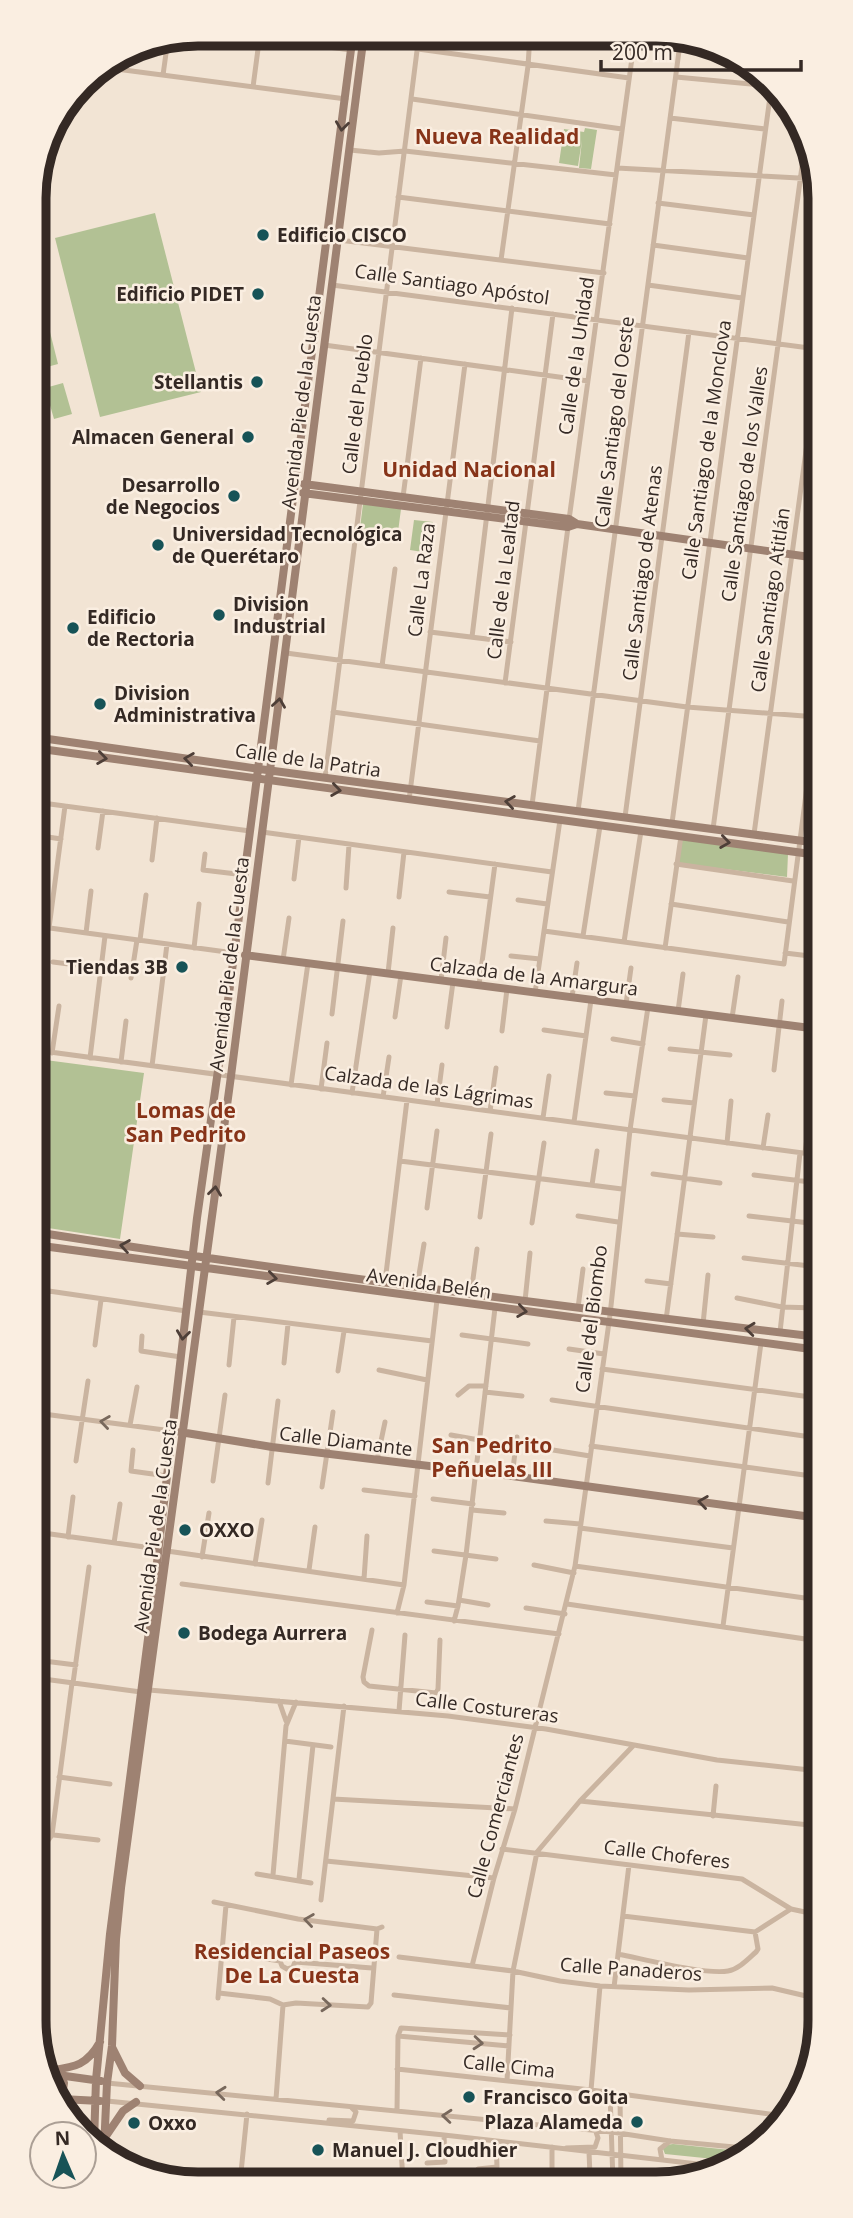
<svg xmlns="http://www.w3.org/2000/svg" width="853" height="2218" font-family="'Open Sans',sans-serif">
<rect width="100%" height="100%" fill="#f2e4d4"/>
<path fill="#b2c194" d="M585 128 597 130 591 169 579 168 582 140 578 166 559 163 564 129 584 132Z
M155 213 201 392 100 417 55 238Z
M46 316 58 364 36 370 34 319Z
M63 383 72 414 54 419 45 388Z
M363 504 401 509 398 532 360 528Z
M414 520 433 522 429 553 410 550Z
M682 839 788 854 787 877 676 863Z
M38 1059 144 1073 120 1239 35 1226V1081Z
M673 2144 740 2151 724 2160 665 2154 663 2149 666 2145Z"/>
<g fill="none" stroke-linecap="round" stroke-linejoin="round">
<path stroke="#cab4a0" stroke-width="5" d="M221 33 351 50
M418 49 629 78
M101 67 346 99
M163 75 168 39
M676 77 771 86
M253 87 260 34
M412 99 622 129
M670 118 765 129
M350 150 379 153 405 151 616 175
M617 168 817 179
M398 197 610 224
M658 203 754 215
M339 240 604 273
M653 245 748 258
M501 260 528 66 530 35
M332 285 817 349
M648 285 742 298
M324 345 588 381
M403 497 421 358
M430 632 511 642
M472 637 512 308
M286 653 687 707 817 717
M382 666 395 569
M505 683 553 314
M333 712 540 741
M325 778 419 35
M409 800 465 364
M805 801 817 802
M35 802 250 831
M532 805 568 527 635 36
M578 811 681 36
M625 817 689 332
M672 823 772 82
M713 829 805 144
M262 832 552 872
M754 834 817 370
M35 835 61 839
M98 848 103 811
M205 854 203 870 245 875
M152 860 157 818
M676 864 793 881
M294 879 299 837
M346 888 349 845
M449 892 490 897
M399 897 404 852
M518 900 547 904
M671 904 788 922
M35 926 234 953
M49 928 65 806
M544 931 784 964 817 709
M86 933 91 891
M583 936 600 826
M140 940 146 895
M624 942 641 831
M194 948 199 904
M665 948 681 836
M785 953 818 957
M511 956 540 959
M283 960 289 918
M53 962 101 968
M388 973 393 928
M131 978 137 940
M441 980 446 938
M479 985 495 864
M535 993 560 820
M572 997 577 963
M626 1004 631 968
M678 1011 683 974
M332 1014 343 921
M395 1017 401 975
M732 1018 738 977
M447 1027 453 982
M544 1030 586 1036
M502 1031 507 989
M613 1039 643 1044
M670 1049 730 1055
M35 1050 818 1155
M52 1053 59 1006
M90 1058 105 936
M121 1062 126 1021
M152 1066 167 944
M35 1069 37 1050
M774 1070 782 1001
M817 1076 818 1063
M291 1085 308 963
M321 1089 327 1043
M352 1093 370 971
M606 1093 635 1096
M383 1097 389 1057
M664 1100 694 1103
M437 1104 442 1065
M490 1111 496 1068
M543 1118 549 1076
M574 1122 591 1000
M727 1143 731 1101
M763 1148 768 1115
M805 1153 810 1116
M400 1161 622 1189
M653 1174 720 1183
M754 1175 818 1183
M592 1185 597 1151
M427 1208 437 1131
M578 1216 618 1222
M749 1216 818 1224
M480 1217 491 1134
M532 1223 544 1143
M677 1234 713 1237
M744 1258 818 1267
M647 1281 671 1284
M385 1282 407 1100
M417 1287 424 1244
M35 1289 186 1311
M471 1294 477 1249
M737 1298 782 1307 815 1308
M525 1301 530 1253
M578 1308 583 1269
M199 1312 432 1341
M666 1320 706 1015
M703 1324 708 1275
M780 1332 800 1153
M462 1335 528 1344
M142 1336 141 1351 181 1357
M39 1339 46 1291
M95 1345 101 1300
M569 1349 604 1354
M284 1363 288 1324
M229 1365 234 1317
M602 1369 818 1398
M379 1370 427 1380
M338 1371 344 1331
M485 1392 522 1396
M458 1395 469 1386H486
M552 1400 818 1438
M36 1413 172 1431
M130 1425 137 1387
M451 1435 479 1440
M502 1445 516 1447
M591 1446 819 1477
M133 1450 131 1471 167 1476
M553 1450 590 1456
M377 1460 385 1422
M76 1461 88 1381
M512 1476 517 1437
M213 1481 225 1395
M268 1483 278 1401
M322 1487 333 1412
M364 1490 415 1496
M433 1499 473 1504
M472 1510 504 1513
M546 1521 580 1524
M580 1528 733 1548
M36 1532 159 1549
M68 1537 73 1497
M114 1543 120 1504
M167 1551 404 1585
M434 1551 496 1559
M202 1557 209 1513
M255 1564 262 1520
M534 1565 574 1573
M575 1566 819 1600
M309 1570 315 1527
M364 1579 367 1536
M182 1584 559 1634
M459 1600 488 1605
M427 1602 458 1606
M567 1604 819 1641
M526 1608 565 1614
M397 1613 404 1585 437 1300
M454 1621 458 1606 466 1555 495 1308
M723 1626 761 1343
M372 1630 363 1677 364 1682 369 1686 436 1693 438 1689 440 1640
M36 1637 47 1561
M36 1660 76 1665
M36 1678 141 1692 149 1690 448 1716 546 1729 717 1760 819 1771
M73 1683 89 1567
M279 1701 286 1721
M399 1711 405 1635
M285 1741 331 1747
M59 1777 110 1784
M333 1799 515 1809
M580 1801 819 1826
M713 1816 716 1786
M36 1833 98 1840
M502 1849 742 1879 791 1909 819 1915
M326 1861 494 1878
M36 1863 41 1850 52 1835 72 1683
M257 1874 311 1883
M273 1875 286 1726 296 1702
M299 1879 313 1745
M321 1900 344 1706
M214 1902 298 1919 377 1929 382 1927
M623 1916 755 1932 791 1909
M222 1952 280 1961 282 1966 287 1969 293 1967 295 1962
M618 1954C644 1959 705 1975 728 1971 739 1969 748 1959 756 1952L758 1949 755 1932
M399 1957 513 1971 560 1981 600 1986 689 1990 772 1988 819 1999
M280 1961 283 1956 288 1954 293 1956 295 1962 372 1968
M472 1966 494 1878 515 1809 575 1566 610 1315 630 1130 648 1007
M614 1987 629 1865
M219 1993 270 1999 283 2005 296 2003 368 2007 371 2003 377 1929
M394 1995 511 2008
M218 1998 226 1905
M398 2036 509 2046
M397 2069 591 2090 784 2116
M507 2081 513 1971 537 1852 580 1801 633 1746
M107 2083 612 2132 670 2141 745 2148
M591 2090 600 1986
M610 2093 613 2182
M620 2094 621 2182
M276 2099 283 2005
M107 2101 444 2135 715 2166
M397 2111 398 2036 401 2028 510 2035
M329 2120 353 2121 356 2112 352 2108
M400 2131 403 2182
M566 2148 595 2147 598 2138 596 2132
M662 2160 660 2149 670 2141
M427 2163 445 2162 444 2135
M478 2169 497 2167 496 2141
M530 2175 552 2173V2147
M584 2177 590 2175 589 2152
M240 2182 247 2114"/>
<path stroke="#9e8272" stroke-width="8" d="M304 484 569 519 577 524
M303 493 568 527 577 524 817 558
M34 737 274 771 818 843
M34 748 818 855
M245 955 818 1029
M35 1232C296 1273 557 1306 818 1337
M35 1245 818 1350
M180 1432 272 1447 512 1476 819 1518
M112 2047 125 2073 140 2086
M47 2071C73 2067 86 2067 100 2042
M51 2074 101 2081
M54 2077 64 2083 63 2090 58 2093
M61 2099 100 2101
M106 2136 123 2111 136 2102
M94 2143 96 2080 110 1934 149 1631 197 1218 230 986 353 34
M104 2149 107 2083 112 2046 116 1939 121 1888 231 1076 364 34"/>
</g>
<defs><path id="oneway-chevron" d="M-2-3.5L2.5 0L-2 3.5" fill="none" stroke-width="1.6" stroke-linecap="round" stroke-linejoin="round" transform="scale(1.75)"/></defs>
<g stroke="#4e3f38">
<use href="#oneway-chevron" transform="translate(342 126) rotate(97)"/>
<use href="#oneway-chevron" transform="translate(279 703) rotate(-82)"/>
<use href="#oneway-chevron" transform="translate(102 758) rotate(8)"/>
<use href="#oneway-chevron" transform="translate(189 759) rotate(-172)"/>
<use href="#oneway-chevron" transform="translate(336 790) rotate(8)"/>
<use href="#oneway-chevron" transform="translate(510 802) rotate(-172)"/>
<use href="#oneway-chevron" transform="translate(725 842) rotate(8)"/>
<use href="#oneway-chevron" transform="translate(215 1191) rotate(-83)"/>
<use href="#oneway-chevron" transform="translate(125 1246) rotate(-171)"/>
<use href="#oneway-chevron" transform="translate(272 1278) rotate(8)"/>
<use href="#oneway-chevron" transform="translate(522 1311) rotate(8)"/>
<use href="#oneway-chevron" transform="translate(750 1329) rotate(-174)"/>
<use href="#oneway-chevron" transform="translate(183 1335) rotate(97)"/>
<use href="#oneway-chevron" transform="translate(703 1502) rotate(-172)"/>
</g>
<g stroke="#78685c">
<use href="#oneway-chevron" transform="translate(105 1422) rotate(-172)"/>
<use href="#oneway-chevron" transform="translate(309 1920) rotate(-172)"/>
<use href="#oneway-chevron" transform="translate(326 2005) rotate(5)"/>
<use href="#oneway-chevron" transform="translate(478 2043) rotate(5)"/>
<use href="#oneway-chevron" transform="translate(221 2093) rotate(-174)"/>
<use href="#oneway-chevron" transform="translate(447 2116) rotate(-175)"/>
</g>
<g fill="#175357" stroke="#faeee1" stroke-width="2.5">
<circle cx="263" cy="235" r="7"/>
<circle cx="258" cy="294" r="7"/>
<circle cx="257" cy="382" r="7"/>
<circle cx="248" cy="437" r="7"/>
<circle cx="234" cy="496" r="7"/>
<circle cx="158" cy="545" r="7"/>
<circle cx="219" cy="615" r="7"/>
<circle cx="73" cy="628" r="7"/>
<circle cx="100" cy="704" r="7"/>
<circle cx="182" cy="967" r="7"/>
<circle cx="185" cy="1530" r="7"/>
<circle cx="184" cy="1633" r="7"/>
<circle cx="469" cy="2097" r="7"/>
<circle cx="637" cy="2122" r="7"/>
<circle cx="134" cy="2123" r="7"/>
<circle cx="318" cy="2150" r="7"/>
</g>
<g text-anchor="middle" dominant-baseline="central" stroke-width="5" stroke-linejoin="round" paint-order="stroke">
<g font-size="19" font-weight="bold" fill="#342924" stroke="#faeee1" text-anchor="start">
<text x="277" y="235">Edificio CISCO</text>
<text x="244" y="294" text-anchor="end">Edificio PIDET</text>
<text x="243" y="382" text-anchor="end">Stellantis</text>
<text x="234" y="437" text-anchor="end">Almacen General</text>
<text x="220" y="485" text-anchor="end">Desarrollo<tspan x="220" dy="22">de Negocios</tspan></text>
<text x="172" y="534">Universidad Tecnológica<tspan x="172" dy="22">de Querétaro</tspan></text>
<text x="233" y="604">Division<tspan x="233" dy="22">Industrial</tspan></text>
<text x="87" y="617">Edificio<tspan x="87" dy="22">de Rectoria</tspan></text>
<text x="114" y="693">Division<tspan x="114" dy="22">Administrativa</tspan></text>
<text x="168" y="967" text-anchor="end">Tiendas 3B</text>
<text x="199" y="1530">OXXO</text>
<text x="198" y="1633">Bodega Aurrera</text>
<text x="483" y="2097">Francisco Goita</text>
<text x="623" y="2122" text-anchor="end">Plaza Alameda</text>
<text x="148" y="2123">Oxxo</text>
<text x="332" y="2150">Manuel J. Cloudhier</text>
</g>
<g font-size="19" fill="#342924" stroke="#faeee1">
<text transform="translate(452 284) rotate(8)">Calle Santiago Apóstol</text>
<text transform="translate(576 356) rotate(-82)">Calle de la Unidad</text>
<text transform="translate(301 402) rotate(-83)">Avenida Pie de la Cuesta</text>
<text transform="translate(357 404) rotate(-83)">Calle del Pueblo</text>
<text transform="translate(614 422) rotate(-83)">Calle Santiago del Oeste</text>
<text transform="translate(706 450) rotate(-82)">Calle Santiago de la Monclova</text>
<text transform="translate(744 484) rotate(-82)">Calle Santiago de los Valles</text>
<text transform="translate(642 573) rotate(-83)">Calle Santiago de Atenas</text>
<text transform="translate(421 580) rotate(-83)">Calle La Raza</text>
<text transform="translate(503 580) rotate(-83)">Calle de la Lealtad</text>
<text transform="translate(770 600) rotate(-82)">Calle Santiago Atitlán</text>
<text transform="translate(308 760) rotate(8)">Calle de la Patria</text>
<text transform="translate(229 964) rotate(-83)">Avenida Pie de la Cuesta</text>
<text transform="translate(534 976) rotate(7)">Calzada de la Amargura</text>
<text transform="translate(429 1087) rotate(8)">Calzada de las Lágrimas</text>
<text transform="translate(429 1283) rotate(8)">Avenida Belén</text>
<text transform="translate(591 1319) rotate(-83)">Calle del Biombo</text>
<text transform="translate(346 1441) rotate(7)">Calle Diamante</text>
<text transform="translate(155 1526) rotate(-82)">Avenida Pie de la Cuesta</text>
<text transform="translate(487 1707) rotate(7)">Calle Costureras</text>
<text transform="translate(495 1816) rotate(-75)">Calle Comerciantes</text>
<text transform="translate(667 1854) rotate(7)">Calle Choferes</text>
<text transform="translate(631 1969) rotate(4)">Calle Panaderos</text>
<text transform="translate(509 2066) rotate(6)">Calle Cima</text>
</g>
<g font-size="21" font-weight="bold" fill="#873318" stroke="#faeee1">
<text x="497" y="136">Nueva Realidad</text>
<text x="469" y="469">Unidad Nacional</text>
<text x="186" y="1110">Lomas de<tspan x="186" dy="24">San Pedrito</tspan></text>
<text x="492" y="1445">San Pedrito<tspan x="492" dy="24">Peñuelas III</tspan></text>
<text x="292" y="1951">Residencial Paseos<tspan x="292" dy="24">De La Cuesta</tspan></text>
</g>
</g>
<path d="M0 0H853V2218H0ZM198 46H656A152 152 0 0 1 808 198V2020A152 152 0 0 1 656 2172H198A152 152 0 0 1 46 2020V198A152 152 0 0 1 198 46Z" fill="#faeee1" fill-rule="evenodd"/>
<path fill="none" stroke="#342924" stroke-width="9" d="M198 46H656A152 152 0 0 1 808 198V2020A152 152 0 0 1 656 2172H198A152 152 0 0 1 46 2020V198A152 152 0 0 1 198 46Z"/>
<g transform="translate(63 2155) rotate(358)"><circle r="33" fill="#faeee1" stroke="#ab9f95" stroke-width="2"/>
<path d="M0-5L12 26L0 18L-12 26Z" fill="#175357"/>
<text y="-10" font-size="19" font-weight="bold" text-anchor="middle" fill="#342924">N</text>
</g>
<path d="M601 60v10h200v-10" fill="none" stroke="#342924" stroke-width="3.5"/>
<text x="612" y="60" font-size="21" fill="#342924" stroke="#faeee1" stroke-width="5" paint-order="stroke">200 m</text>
</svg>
